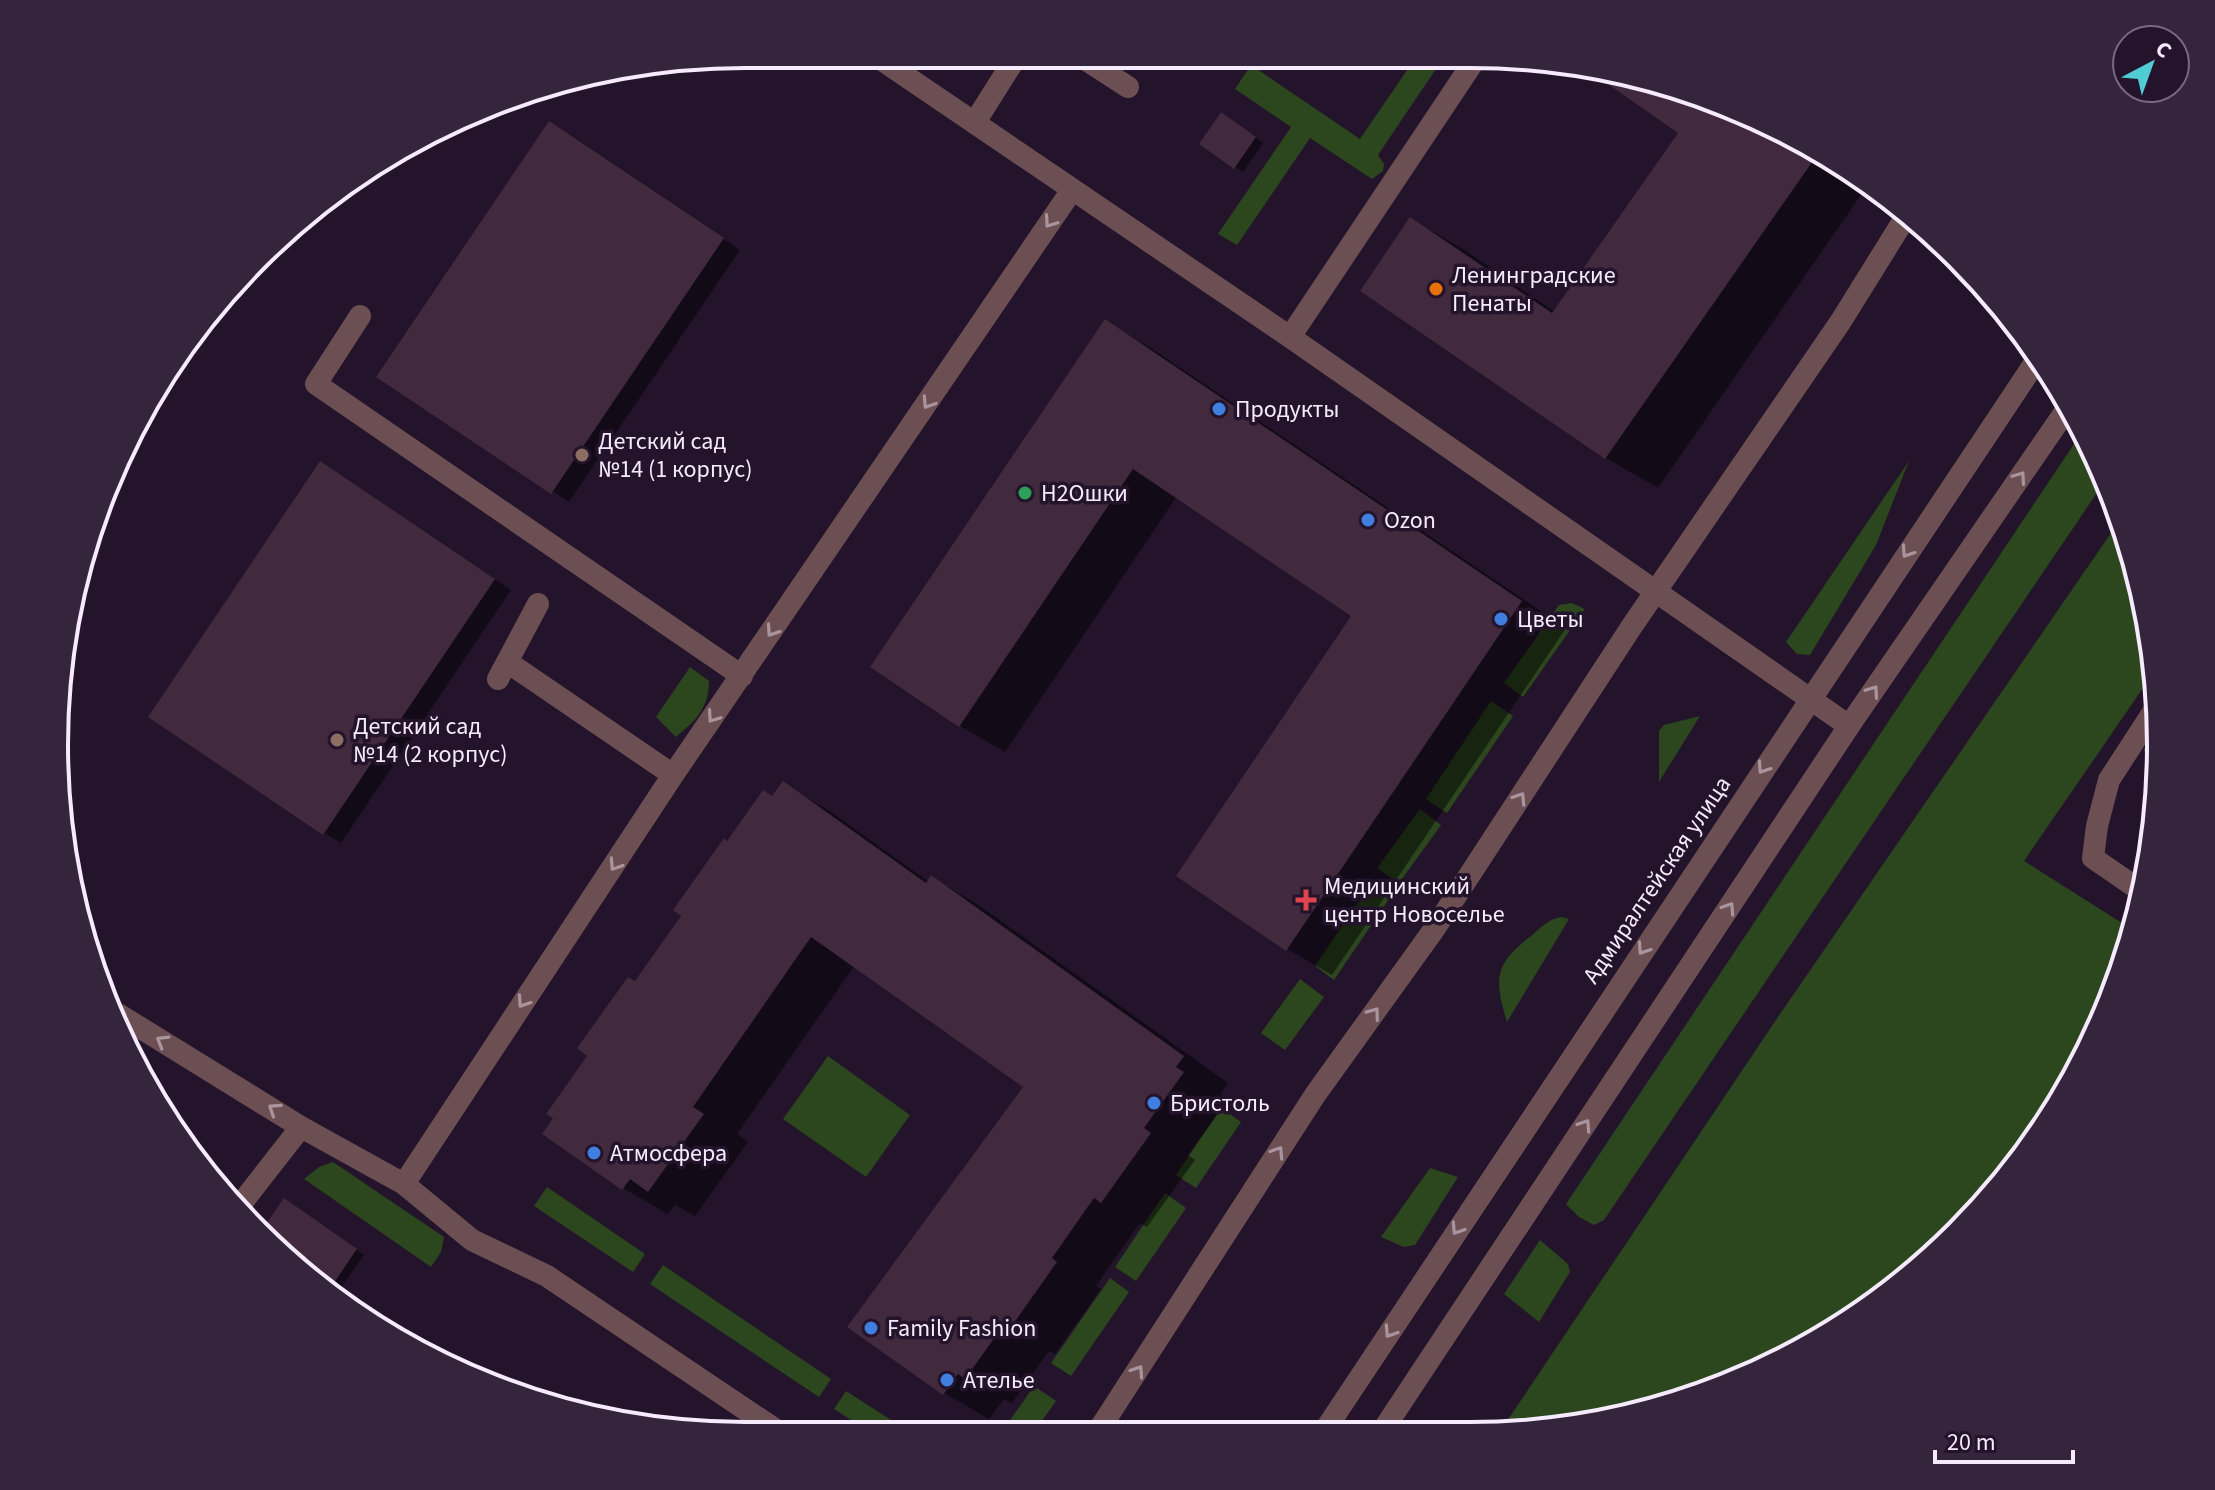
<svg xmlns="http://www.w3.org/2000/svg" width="2215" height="1490" font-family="'Source Sans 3',sans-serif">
<rect width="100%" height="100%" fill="#23142b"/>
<path fill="#2c461e" d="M1418 54H1446L1378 155 1384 164 1383 171 1372 179 1310 138 1237 245 1218 234 1291 127 1235 89 1251 65 1360 139Z
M2082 432 2107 478 1604 1220 1594 1225 1579 1217 1566 1204Z
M1909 461 1876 545 1810 655 1797 654 1786 642Z
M2120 520 2148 610 2154 672 2024 861 2133 930C2125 956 2119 986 2108 1011 2011 1225 1836 1369 1607 1422 1573 1430 1534 1430 1499 1433L1780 1014Z
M1572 603 1585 609 1523 697 1504 683 1559 605Z
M690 667 709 681C709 708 696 720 676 737L656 717Z
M1491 701 1513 716 1447 813 1426 799Z
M1700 716 1659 782V731L1664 725Z
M2159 726 2161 745 2155 807 2144 749Z
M1420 809 1441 825 1399 883 1377 868Z
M1370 885 1389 899 1334 980 1315 966Z
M1562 917 1569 919 1507 1022C1494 979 1494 964 1531 936 1542 927 1548 919 1562 917Z
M1300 979 1324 997 1285 1050 1261 1033Z
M828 1056 910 1115 866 1177 783 1119Z
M1221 1108 1241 1122 1196 1188 1176 1175Z
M333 1162 444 1237 441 1252 431 1267 304 1179 319 1167Z
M1430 1168 1458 1177 1415 1245 1404 1247 1381 1237Z
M547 1187 645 1254 633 1272 534 1206Z
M1165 1193 1186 1208 1136 1281 1115 1267Z
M1540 1240 1568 1264 1570 1272 1539 1322 1504 1294Z
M663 1265 831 1379 819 1397 650 1284Z
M1110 1278 1129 1292 1071 1376 1051 1363Z
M1034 1386 1056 1401 1031 1436H999Z
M846 1391 916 1436H876L834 1409Z"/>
<path fill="#0007" d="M1585 65 1604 67 1776 125 1865 189 1658 488 1606 458 1363 291 1411 219 1463 249 1555 312 1681 132Z
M1230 119 1263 143 1243 172 1235 167Z
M567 133 740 250 569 502 379 376Z
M1106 322 1151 348 1566 628 1332 975 1287 949 1354 616 1177 496 1005 752 960 726Z
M338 474 511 590 341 843 324 833Z
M783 784 828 810 929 882 932 878 977 904 1228 1083 1220 1094 1228 1100 1188 1155 1195 1160 1147 1227 1140 1223 1096 1286 1101 1289 1055 1354 1049 1351 1012 1403 1004 1399 989 1419 944 1393 1026 1087 855 965 737 1134 748 1142 695 1216 675 1205 668 1214 623 1188 636 983 684 915 676 909 763 793 773 798Z
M293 1205 364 1255 338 1292 260 1236Z
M534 1389 568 1408 530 1395Z
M588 1404 624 1424 582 1413Z"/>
<path fill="#41293e" d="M1599 67 1776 125 1817 155 1605 459 1360 291 1410 217 1552 313 1678 133 1595 75Z
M1221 112 1256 137 1234 169 1199 144Z
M549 121 724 238 551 494 376 377Z
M1105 319 1522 601 1286 951 1176 876 1351 616 1133 469 959 727 870 667Z
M320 461 495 579 323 835 148 717Z
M783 781 926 883 931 875 1184 1056 1176 1067 1184 1072 1144 1128 1151 1133 1101 1203 1094 1198 1052 1258 1057 1262 1009 1330 1003 1326 965 1379 958 1374 943 1395 847 1327 1023 1087 811 937 693 1107 704 1114 648 1192 630 1179 622 1190 542 1134 553 1118 546 1114 587 1056 577 1048 628 977 635 981 681 916 673 910 724 838 727 841 763 790 772 796Z
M284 1198 357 1249 331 1287 258 1235Z"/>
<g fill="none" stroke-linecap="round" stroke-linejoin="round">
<path stroke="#6c4f52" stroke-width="22" d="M873 54 1290 337 1478 55
M1077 54 1128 87
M975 122 1018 54
M360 316 316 384 742 676
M1290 337 1849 726
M509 663 673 775
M498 679 538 604
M2144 893 2093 858 2097 826 2109 780 2157 706
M118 1014 301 1127 404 1184 472 1240 547 1276 785 1436
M404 1184 673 775 1072 190
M237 1209 301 1127
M1095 1436 1315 1095 1435 928 1632 626 1841 321 1905 218"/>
<path stroke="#6c4f52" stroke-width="22" d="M1321 1436 2040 355
M1379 1436 1849 726 2069 406"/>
</g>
<defs><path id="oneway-chevron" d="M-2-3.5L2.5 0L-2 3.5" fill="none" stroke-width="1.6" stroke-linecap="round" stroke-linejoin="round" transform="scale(2)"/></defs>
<g stroke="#aa959e">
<use href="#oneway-chevron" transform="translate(1050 222) rotate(125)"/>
<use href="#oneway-chevron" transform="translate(928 403) rotate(123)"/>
<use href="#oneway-chevron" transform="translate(2020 477) rotate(-55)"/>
<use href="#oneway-chevron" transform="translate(1907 552) rotate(124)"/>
<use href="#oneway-chevron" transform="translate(772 631) rotate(124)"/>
<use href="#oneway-chevron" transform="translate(1873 691) rotate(-55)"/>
<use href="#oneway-chevron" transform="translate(713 717) rotate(125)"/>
<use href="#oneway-chevron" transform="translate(1763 768) rotate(124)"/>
<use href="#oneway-chevron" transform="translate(1520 798) rotate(-57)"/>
<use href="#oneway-chevron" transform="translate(615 865) rotate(123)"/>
<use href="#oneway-chevron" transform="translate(1729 908) rotate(-57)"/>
<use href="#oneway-chevron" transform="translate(1643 949) rotate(124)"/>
<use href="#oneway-chevron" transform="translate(523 1002) rotate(124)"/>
<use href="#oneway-chevron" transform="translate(1374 1013) rotate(-54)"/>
<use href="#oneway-chevron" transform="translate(162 1041) rotate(-149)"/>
<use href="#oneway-chevron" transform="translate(274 1109) rotate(-146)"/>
<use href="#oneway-chevron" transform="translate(1585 1125) rotate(-57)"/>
<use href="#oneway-chevron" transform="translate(1278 1152) rotate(-57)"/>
<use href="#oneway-chevron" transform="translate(1457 1229) rotate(123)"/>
<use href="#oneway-chevron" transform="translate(1390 1332) rotate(123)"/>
<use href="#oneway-chevron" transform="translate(1138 1371) rotate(-56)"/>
</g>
<circle fill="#e8710a" stroke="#23142b" stroke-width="3" cx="1436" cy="289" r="8"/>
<g fill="#3f7fe0" stroke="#23142b" stroke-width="3">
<circle cx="1219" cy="409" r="8"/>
<circle cx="1368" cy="520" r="8"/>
<circle cx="1501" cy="619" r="8"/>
<circle cx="1154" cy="1103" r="8"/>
<circle cx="594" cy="1153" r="8"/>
<circle cx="871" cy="1328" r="8"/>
<circle cx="947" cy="1380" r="8"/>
</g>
<g fill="#8d6e63" stroke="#23142b" stroke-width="3">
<circle cx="582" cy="455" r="8"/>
<circle cx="337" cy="740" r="8"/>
</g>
<circle fill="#2e9e5b" stroke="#23142b" stroke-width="3" cx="1025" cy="493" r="8"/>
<path fill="#e0444e" stroke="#23142b" stroke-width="3" d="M1302 888h8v8h8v8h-8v8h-8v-8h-8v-8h8z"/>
<g text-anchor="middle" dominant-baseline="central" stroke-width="7" stroke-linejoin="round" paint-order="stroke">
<g font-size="24" fill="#f5ebfc" stroke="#23142b" text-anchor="start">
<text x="1452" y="275">Ленинградские<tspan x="1452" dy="28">Пенаты</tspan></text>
<text x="1235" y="409">Продукты</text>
<text x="598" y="441">Детский сад<tspan x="598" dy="28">№14 (1 корпус)</tspan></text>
<text x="1041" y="493">H2Oшки</text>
<text x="1384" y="520">Ozon</text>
<text x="1517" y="619">Цветы</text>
<text x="353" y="726">Детский сад<tspan x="353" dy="28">№14 (2 корпус)</tspan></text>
<text x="1324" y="886">Медицинский<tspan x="1324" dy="28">центр Новоселье</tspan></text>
<text x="1170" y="1103">Бристоль</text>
<text x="610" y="1153">Атмосфера</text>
<text x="887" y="1328">Family Fashion</text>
<text x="963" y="1380">Ателье</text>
</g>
<g font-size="24" fill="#f5ebfc" stroke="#23142b">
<text transform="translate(1657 880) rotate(-56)">Адмиралтейская улица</text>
</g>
</g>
<path d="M0 0H2215V1490H0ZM745 68H1470A677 677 0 0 1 2147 745V745A677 677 0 0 1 1470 1422H745A677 677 0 0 1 68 745V745A677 677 0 0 1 745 68Z" fill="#34253c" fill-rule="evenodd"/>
<path fill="none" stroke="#f5ebfc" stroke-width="4" d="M745 68H1470A677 677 0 0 1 2147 745V745A677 677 0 0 1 1470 1422H745A677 677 0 0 1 68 745V745A677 677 0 0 1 745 68Z"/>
<g transform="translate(2151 64) rotate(41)"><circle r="38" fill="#23142b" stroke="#776a7f" stroke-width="2"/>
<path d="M0-6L14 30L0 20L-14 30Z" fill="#51ccd4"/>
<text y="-12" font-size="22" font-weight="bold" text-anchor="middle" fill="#f5ebfc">С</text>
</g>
<path d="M1935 1450v12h138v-12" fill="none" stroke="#f5ebfc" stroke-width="4"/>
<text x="1947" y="1450" font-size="24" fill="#f5ebfc" stroke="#23142b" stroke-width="6" paint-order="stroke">20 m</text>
</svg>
